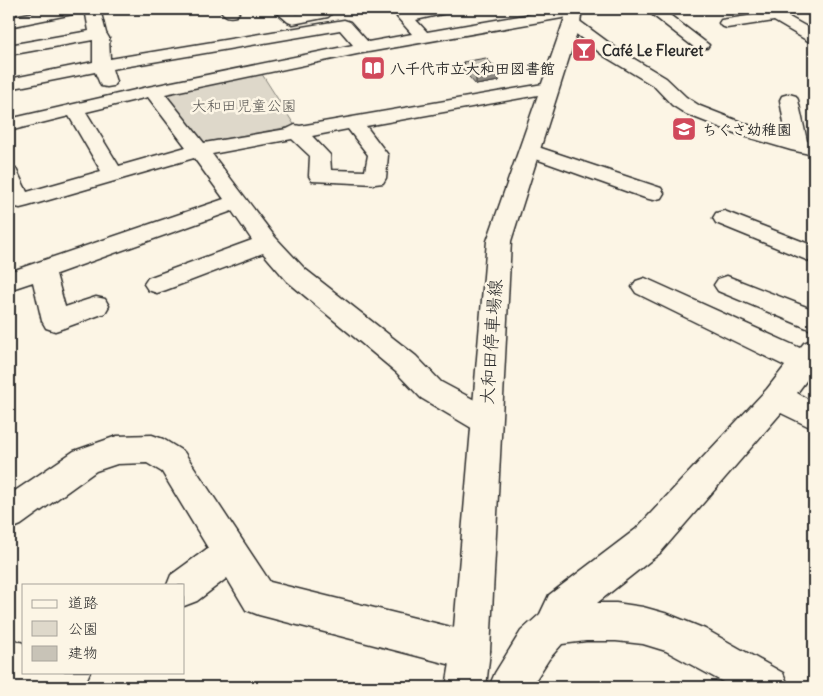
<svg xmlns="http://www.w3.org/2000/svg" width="823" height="696" font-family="Delius,'Klee One',sans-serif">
<rect width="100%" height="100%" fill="#fcf5e5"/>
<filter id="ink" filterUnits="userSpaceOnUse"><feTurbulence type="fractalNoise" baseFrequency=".02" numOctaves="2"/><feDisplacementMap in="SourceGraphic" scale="10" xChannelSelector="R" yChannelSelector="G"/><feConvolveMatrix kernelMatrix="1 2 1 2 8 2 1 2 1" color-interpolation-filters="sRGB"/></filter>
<g filter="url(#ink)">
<path fill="#ded8ca" stroke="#84827a" d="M260 71 295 126 201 143 164 91Z"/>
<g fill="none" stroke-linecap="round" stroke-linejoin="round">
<defs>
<path id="minor" d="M52 9H81L78 12 73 14 9 27V17Z
M85 9H100L106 33 109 38 110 59 344 20 350 22 368 42 412 34 397 17 400 14 424 9H454L451 12 416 20 427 32 560 9H584L582 12 568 17 357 54 165 94 204 143 287 129 295 125 300 126 549 83 555 84 558 88 555 92 549 93 366 126 388 155 386 178 383 183 375 184 312 181 309 176 310 156 292 139 212 154 275 237 305 269 416 356 441 382 497 412 501 421 497 430 486 434 475 430 421 398 396 372 287 281 263 253 166 290 157 293 148 290 144 284 148 278 252 240 232 211 56 274 65 307 96 297 105 299 109 306 105 313 64 328 55 331 46 328 42 321 33 282 9 290V272L224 199 194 158 28 206 20 208 12 206 9 201V167L16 169 27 192 101 171 69 116 9 131V119L148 87 353 45 340 30 112 69 116 82 113 86 107 87 101 86 95 72 9 89V79L93 62V40L9 55V45L89 31ZM148 97 186 147 119 166 86 112ZM348 129 368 155 365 171 331 170 330 155 312 136Z
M220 9H235L239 13 236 16C228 18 224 16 220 9Z
M273 9H290L296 14 323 9 328 11 331 14 328 17 293 24 288 22Z
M645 9H662L709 45 707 48H695Z
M757 9H775L814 31V43L808 41 774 21 727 28 721 26 719 23 721 20 761 14Z
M572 18 578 20 616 48 666 78 686 97 700 106 751 126 786 135 780 100 782 96 789 94 796 96 798 100 807 141 814 143V155L791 150 737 134 686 114 672 105 654 86 604 56 566 26 564 23 566 20Z
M529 144 661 188 664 193 661 198 653 200 645 198 522 154 519 150 522 146Z
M724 211 814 246V263L716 223 713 218 716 213Z
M727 276 814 310V331L718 291 714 285 718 279Z
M645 278 800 348 804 343 814 339V370L797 393 814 403V429L781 413 660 553 597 603H616L643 607 668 614 705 629 783 673 789 687H732L666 651 643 644 616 641H586L562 644 549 659 531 687H489L495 673 521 631 540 614 549 595 636 529 767 389 785 366 636 293 632 287 636 281Z
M152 435 163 439 184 452 270 582 471 632 485 637 490 651 485 665 471 670 259 615 246 610 227 578 197 601 184 606V585H167L171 575 208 548 162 472 147 463 117 464 96 471 21 525 9 530V495L74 451 117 436Z
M9 638 23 643 24 646V672H90L84 686 9 687Z"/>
<path id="major" d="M568 9H582L580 23 511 241 490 651 486 687H446L452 651 487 241Z"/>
</defs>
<use href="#minor" stroke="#2b2b2b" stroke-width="3"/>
<use href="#major" stroke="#2b2b2b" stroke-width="3"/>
<use href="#minor" fill="#fcf5e5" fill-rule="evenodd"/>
<use href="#major" fill="#fcf5e5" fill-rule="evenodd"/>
</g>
<path fill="#aca89d" stroke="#2b2b2b" d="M463 62 500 72 499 81 476 85 463 70Z"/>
<path fill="#8c8880" stroke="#2b2b2b" d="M500 72 499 81 476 85V77Z"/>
<path fill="#c8c3b7" stroke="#2b2b2b" d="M486 58 500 72 476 77 463 62Z"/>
</g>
<defs>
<symbol id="bar-square" viewBox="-11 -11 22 22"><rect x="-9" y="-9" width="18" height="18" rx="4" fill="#d1495b" stroke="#fcf5e5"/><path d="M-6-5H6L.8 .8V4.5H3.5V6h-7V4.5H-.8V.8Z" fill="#fff"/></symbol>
<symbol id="library-square" viewBox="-11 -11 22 22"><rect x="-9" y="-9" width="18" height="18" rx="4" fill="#d1495b" stroke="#fcf5e5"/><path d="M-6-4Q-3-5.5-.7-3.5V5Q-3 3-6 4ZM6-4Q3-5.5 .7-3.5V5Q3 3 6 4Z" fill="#fff"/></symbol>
<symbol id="school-square" viewBox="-11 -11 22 22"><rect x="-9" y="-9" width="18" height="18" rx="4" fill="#d1495b" stroke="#fcf5e5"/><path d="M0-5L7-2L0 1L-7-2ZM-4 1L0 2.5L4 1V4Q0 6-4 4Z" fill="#fff"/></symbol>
</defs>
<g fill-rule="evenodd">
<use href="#bar-square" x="570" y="36" width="28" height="28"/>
<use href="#library-square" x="359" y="54" width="28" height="28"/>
<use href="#school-square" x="670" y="115" width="28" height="28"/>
</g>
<g text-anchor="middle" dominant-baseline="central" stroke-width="5" stroke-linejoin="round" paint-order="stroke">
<g font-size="15" font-weight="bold" fill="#2b2b2b" stroke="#fcf5e5" text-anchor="start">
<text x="602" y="50">Café Le Fleuret</text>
<text x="390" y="68">八千代市立大和田図書館</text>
<text x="702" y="129">ちぐさ幼稚園</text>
</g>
<g font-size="15" fill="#585653" stroke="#fcf5e5">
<text x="244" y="105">大和田児童公園</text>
</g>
<g font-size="18" fill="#2b2b2b" stroke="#fcf5e5">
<text transform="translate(491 342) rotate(-86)">大和田停車場線</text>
</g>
</g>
<rect width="823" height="696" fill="none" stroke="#fcf5e5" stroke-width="30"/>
<rect x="15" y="15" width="793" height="666" fill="none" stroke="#2b2b2b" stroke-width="2" filter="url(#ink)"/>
<rect x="22" y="584" width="162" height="90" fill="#fcf5e5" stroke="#a8a49b"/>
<rect x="32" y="600" width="25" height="8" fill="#fcf5e5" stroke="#a8a49b"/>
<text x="68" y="608" font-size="15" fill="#2b2b2b">道路</text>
<rect x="32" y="621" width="25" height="15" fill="#ded8ca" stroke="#a8a49b"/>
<text x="68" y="634" font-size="15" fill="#2b2b2b">公園</text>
<rect x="32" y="646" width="25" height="15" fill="#c8c3b7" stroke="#a8a49b"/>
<text x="68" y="658" font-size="15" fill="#2b2b2b">建物</text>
</svg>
